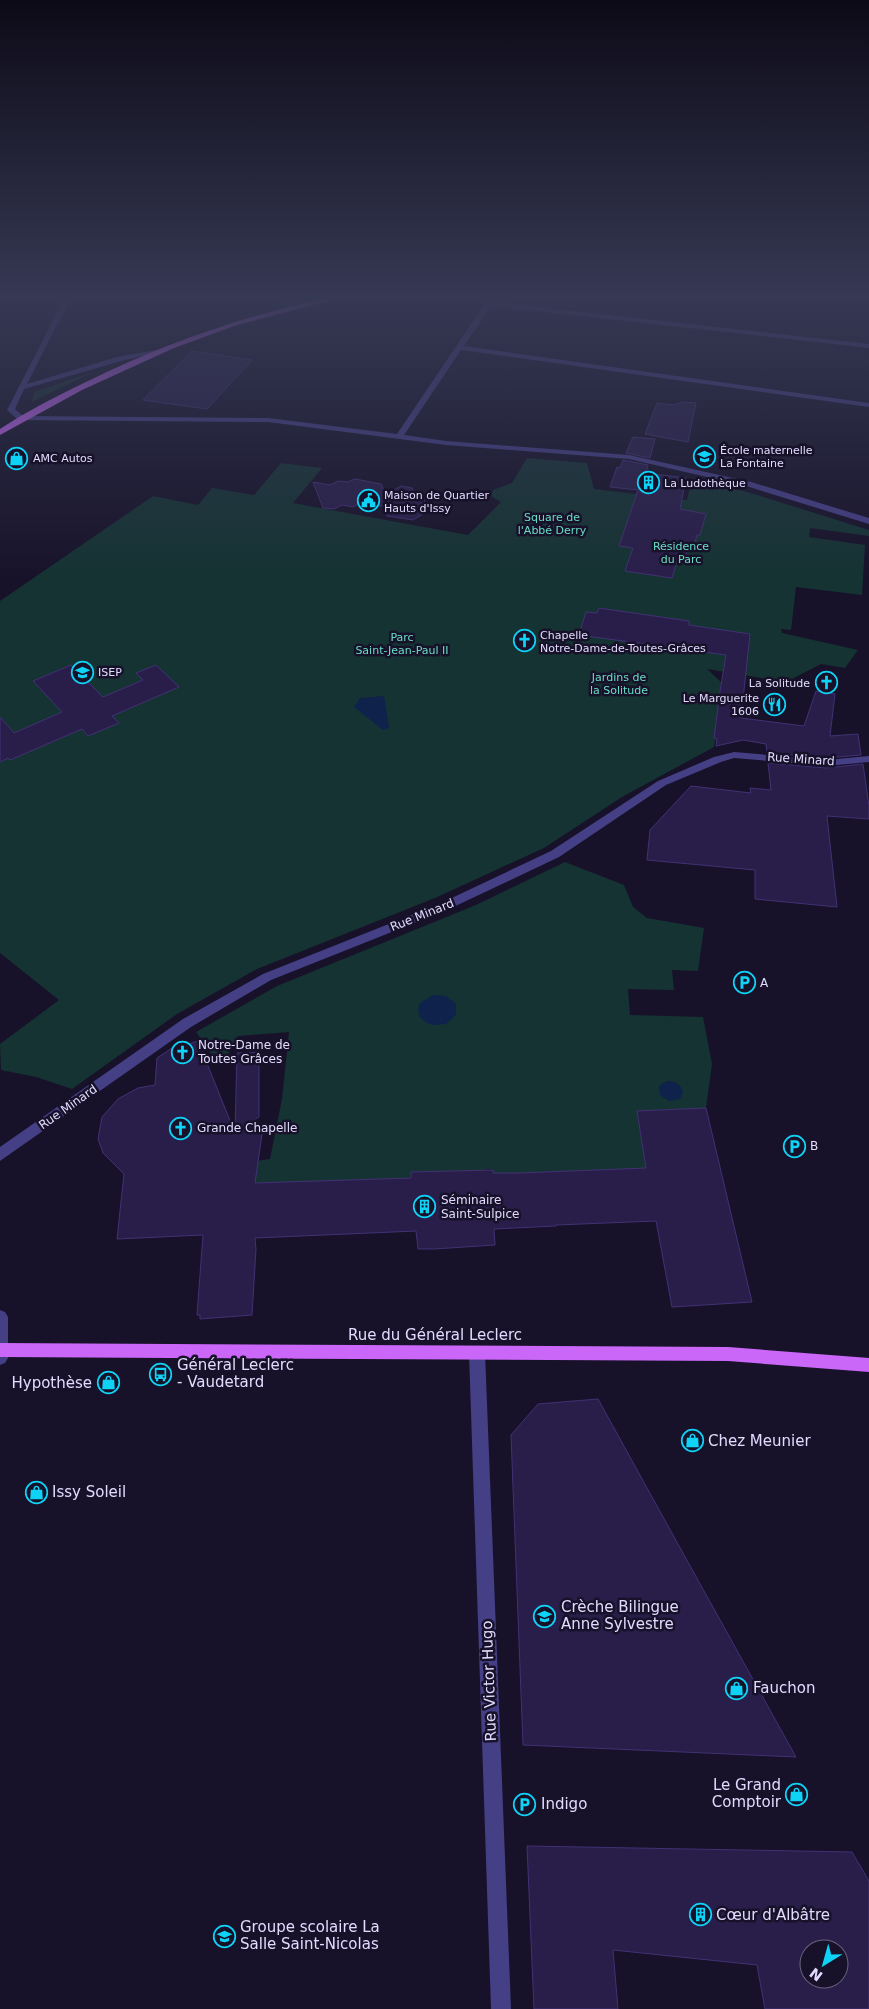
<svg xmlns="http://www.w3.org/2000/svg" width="869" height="2009" font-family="'DejaVu Sans',sans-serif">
<rect width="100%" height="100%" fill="#171229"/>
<path fill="#153333" d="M93 372 32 402 34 392Z
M527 458 587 463 594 489 687 500 692 478 751 493 869 530V536L810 528 809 537 865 545 862 595 796 587 791 630 781 629 782 633 858 650 845 668 821 664 786 682 707 669 721 682 720 690 724 691 714 747 622 797 544 848 435 898 257 969 177 1014 72 1089 36 1077 1 1070 0 1044 59 1000 0 953V601L153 496 198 505 212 488 254 495 281 463 322 468 293 503 468 535 501 502 491 496 493 490 512 483Z
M565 862 624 885 633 907 647 918 704 928 698 971 672 970 674 990 628 989 630 1015 703 1017 712 1064 706 1108 637 1111 647 1174 602 1170 493 1174 492 1169 409 1177V1179L400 1180 399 1178H396V1180L368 1179V1181L342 1180 341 1182 239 1190 240 1163 270 1159 282 1099 289 1032 238 1036 222 1065 211 1054 196 1032 277 986 476 905Z"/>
<path fill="#0f224b" d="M384 696 389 728 383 730 354 707 360 698Z
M433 995 446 996 456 1004V1015L446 1024 433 1025C422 1022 415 1015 420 1003Z
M668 1081C675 1081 682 1085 683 1093L680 1099 669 1101 660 1095 659 1087 661 1084Z"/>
<path fill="#291e4a" stroke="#423175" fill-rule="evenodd" d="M192 351 252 360 207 409 143 400Z
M683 402 696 403 688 442 645 434 657 403 673 405Z
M633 437 655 439 650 458 626 453Z
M623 460 648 465 646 473 686 478 680 509 706 514 700 535H697L694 546 689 545 686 556 679 555 672 578 625 571 633 548 619 546 638 490 610 487 617 467 620 468Z
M355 479 381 484 386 495 401 486 412 488 414 493 422 494 428 511 413 520 387 516 383 506 361 503 353 507 342 505 334 509 323 508 313 482 330 485 338 481 347 482Z
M599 608 689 621V625L750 634 741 718 804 726 816 691 835 694 830 736 858 734 861 755 826 758 767 753 766 744 743 740 716 746 717 739 714 738 720 691 726 655 579 635 586 612 597 613Z
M71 665 103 697 143 680 136 673 156 665 179 687 112 716 119 723 88 736 82 729 10 760 8 758 0 762V717L14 733 62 712 33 681Z
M768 763 826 768 863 764 869 806V819L827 816 837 907 755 899V870L647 860 650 830 691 786 751 793 750 788 771 790Z
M198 1041 235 1133 237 1053 259 1052V1117L249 1123 262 1134 255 1183 411 1178V1172L493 1170V1173H520L646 1168 637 1111 706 1108 752 1302 672 1307 656 1221 556 1225V1226L494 1229 495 1245 434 1249H418L416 1231 255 1238 256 1249 252 1315 200 1319V1315H197L203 1235 117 1239 124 1174 103 1153 98 1139 102 1117 118 1099 138 1088 155 1085 157 1058 178 1044 182 1046Z
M598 1399 663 1517 796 1757 523 1745 511 1435 538 1404Z
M527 1846 852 1852 869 1881V2009H765L757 1965 613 1950 618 2009H534ZM809 1949H839V1979H809Z"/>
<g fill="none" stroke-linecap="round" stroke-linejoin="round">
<path fill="#453f86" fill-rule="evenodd" d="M64 299H70L27 384 117 357 156 350 160 352 121 361 24 389 15 409 23 416 268 418 397 434 488 299H495L493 302 869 344V348L491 306 464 346 869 403V407L461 350 404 435 446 441 629 455 751 482 869 518V524L746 486 629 459 446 445 268 422 18 420 7 410Z
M284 299H290L293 308H289Z
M734 752 826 760 869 756V762L826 766 734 758 721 762 666 785 559 857 447 910 271 980 191 1027 0 1161V1147L183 1019 263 974 439 904 551 851 658 781 714 757Z
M0 1310 5 1312 8 1317V1358L5 1363 0 1365Z
M477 1346 482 1348 485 1353 511 2009H491L469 1353 472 1348Z"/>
<path fill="#ca67f9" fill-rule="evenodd" d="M322 299H336L237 325 174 348 82 390 0 435V429C27 411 57 396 86 382 162 345 240 317 322 299Z
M0 1343 728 1347 869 1358V1372L728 1361 0 1357Z"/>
</g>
<linearGradient id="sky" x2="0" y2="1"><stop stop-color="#0d0a17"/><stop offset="0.51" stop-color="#363954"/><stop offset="1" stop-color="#363954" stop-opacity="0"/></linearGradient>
<rect width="869" height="581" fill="url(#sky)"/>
<defs>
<symbol id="school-ring" viewBox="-11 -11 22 22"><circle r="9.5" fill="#171229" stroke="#0fd3f6" stroke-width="1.5"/><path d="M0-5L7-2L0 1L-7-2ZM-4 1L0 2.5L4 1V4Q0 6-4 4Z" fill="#0fd3f6"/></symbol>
<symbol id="shop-ring" viewBox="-11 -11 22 22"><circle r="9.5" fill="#171229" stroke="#0fd3f6" stroke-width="1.5"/><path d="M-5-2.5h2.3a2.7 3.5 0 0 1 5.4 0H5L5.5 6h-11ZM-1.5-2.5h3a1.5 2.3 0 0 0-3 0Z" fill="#0fd3f6"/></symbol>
<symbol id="building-ring" viewBox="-11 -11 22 22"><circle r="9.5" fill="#171229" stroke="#0fd3f6" stroke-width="1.5"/><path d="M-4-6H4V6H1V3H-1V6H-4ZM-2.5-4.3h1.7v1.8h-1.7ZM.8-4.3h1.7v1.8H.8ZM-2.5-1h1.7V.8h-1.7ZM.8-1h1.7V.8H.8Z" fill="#0fd3f6"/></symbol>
<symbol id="civic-ring" viewBox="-11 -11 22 22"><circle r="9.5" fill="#171229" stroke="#0fd3f6" stroke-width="1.5"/><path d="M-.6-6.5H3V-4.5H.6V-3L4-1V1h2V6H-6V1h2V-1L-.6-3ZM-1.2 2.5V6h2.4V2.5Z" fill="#0fd3f6"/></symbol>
<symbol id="church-ring" viewBox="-11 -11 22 22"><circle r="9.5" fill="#171229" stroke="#0fd3f6" stroke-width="1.5"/><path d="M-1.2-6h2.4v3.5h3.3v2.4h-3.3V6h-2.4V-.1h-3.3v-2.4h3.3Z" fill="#0fd3f6"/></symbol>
<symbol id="university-ring" viewBox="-11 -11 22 22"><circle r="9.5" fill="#171229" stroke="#0fd3f6" stroke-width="1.5"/><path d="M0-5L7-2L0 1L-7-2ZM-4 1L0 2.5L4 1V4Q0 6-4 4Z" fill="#0fd3f6"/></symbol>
<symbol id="restaurant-ring" viewBox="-11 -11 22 22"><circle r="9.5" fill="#171229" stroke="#0fd3f6" stroke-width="1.5"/><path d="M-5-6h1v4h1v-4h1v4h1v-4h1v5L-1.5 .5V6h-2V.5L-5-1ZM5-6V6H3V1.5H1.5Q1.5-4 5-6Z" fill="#0fd3f6"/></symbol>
<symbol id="parking-ring" viewBox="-11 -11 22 22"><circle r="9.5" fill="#171229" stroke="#0fd3f6" stroke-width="1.5"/><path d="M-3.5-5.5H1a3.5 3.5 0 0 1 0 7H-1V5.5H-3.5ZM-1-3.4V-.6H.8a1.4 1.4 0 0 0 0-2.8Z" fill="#0fd3f6"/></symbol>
<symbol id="bus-ring" viewBox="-11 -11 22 22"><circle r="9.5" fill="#171229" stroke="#0fd3f6" stroke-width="1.5"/><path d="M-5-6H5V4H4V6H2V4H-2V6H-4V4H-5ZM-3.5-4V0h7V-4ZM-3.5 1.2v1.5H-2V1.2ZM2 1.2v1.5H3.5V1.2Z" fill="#0fd3f6"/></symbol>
</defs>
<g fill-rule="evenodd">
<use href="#school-ring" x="692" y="444" width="25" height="25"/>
<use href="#shop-ring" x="4" y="446" width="25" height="25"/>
<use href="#building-ring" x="636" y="470" width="25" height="25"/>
<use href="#civic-ring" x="356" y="488" width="25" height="25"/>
<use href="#church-ring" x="512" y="628" width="25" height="25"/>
<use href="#university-ring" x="70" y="660" width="25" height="25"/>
<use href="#church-ring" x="814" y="670" width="25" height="25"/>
<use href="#restaurant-ring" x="762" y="692" width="25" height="25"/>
<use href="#parking-ring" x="732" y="970" width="25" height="25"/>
<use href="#church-ring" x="170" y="1040" width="25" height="25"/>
<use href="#church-ring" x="168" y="1116" width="25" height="25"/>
<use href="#parking-ring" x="782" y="1134" width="25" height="25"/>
<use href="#building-ring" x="412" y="1194" width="25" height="25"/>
<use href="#bus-ring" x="148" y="1362" width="25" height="25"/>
<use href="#shop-ring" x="96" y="1370" width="25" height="25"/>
<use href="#shop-ring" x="680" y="1428" width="25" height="25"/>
<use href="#shop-ring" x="24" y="1480" width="25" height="25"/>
<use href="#school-ring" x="532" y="1604" width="25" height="25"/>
<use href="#shop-ring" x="724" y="1676" width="25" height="25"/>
<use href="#shop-ring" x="784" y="1782" width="25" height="25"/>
<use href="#parking-ring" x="512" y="1792" width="25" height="25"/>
<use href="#building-ring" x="688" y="1902" width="25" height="25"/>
<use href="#school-ring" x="212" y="1924" width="25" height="25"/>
</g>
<g text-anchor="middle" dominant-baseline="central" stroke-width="5" stroke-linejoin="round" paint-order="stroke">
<g font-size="11" fill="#e1dbfe" stroke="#171229" text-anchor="start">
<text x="720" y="450">École maternelle<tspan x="720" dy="13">La Fontaine</tspan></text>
<text x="33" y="458">AMC Autos</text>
<text x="664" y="483">La Ludothèque</text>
<text x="384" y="495">Maison de Quartier<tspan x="384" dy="13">Hauts d'Issy</tspan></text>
<text x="540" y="635">Chapelle<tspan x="540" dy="13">Notre-Dame-de-Toutes-Grâces</tspan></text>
<text x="98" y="672">ISEP</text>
<text x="810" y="683" text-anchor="end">La Solitude</text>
<text x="759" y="698" text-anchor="end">Le Marguerite<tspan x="759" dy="13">1606</tspan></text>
</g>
<g font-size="11" fill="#69dcc5" stroke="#171229">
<text x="552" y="517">Square de<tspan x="552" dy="13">l'Abbé Derry</tspan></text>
<text x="681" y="546">Résidence<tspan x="681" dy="13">du Parc</tspan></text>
<text x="402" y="637">Parc<tspan x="402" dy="13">Saint-Jean-Paul II</tspan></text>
<text x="619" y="677">Jardins de<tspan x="619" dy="13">la Solitude</tspan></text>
</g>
<g font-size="12" fill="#e1dbfe" stroke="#171229">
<text transform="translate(801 759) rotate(4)">Rue Minard</text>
<text transform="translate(422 915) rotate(-22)">Rue Minard</text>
<text transform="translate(68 1107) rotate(-35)">Rue Minard</text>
</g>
<g font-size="12" fill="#e1dbfe" stroke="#171229" text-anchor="start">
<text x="760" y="983">A</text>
<text x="198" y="1045">Notre-Dame de<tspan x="198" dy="14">Toutes Grâces</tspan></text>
<text x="197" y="1128">Grande Chapelle</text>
<text x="810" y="1146">B</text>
<text x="441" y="1200">Séminaire<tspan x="441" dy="14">Saint-Sulpice</tspan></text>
</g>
<g font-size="15" fill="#e1dbfe" stroke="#171229">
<text x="435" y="1335">Rue du Général Leclerc</text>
<text transform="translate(489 1681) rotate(-92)">Rue Victor Hugo</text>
</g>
<g font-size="15" fill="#e1dbfe" stroke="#171229" text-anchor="start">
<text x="177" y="1365">Général Leclerc<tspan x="177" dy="17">- Vaudetard</tspan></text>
<text x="92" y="1383" text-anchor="end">Hypothèse</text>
<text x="708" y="1441">Chez Meunier</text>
<text x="52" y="1492">Issy Soleil</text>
<text x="561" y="1607">Crèche Bilingue<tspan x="561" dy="17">Anne Sylvestre</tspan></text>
<text x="753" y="1688">Fauchon</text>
<text x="781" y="1785" text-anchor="end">Le Grand<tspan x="781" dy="17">Comptoir</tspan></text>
<text x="541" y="1804">Indigo</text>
<text x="716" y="1915">Cœur d'Albâtre</text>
<text x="240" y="1927">Groupe scolaire La<tspan x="240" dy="17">Salle Saint-Nicolas</tspan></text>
</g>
</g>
<g transform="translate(824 1964) rotate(217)"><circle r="24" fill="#171229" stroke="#68627e"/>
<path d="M0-4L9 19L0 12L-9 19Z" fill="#0fd3f6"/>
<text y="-8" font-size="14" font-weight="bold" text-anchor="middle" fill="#e1dbfe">N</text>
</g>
</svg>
